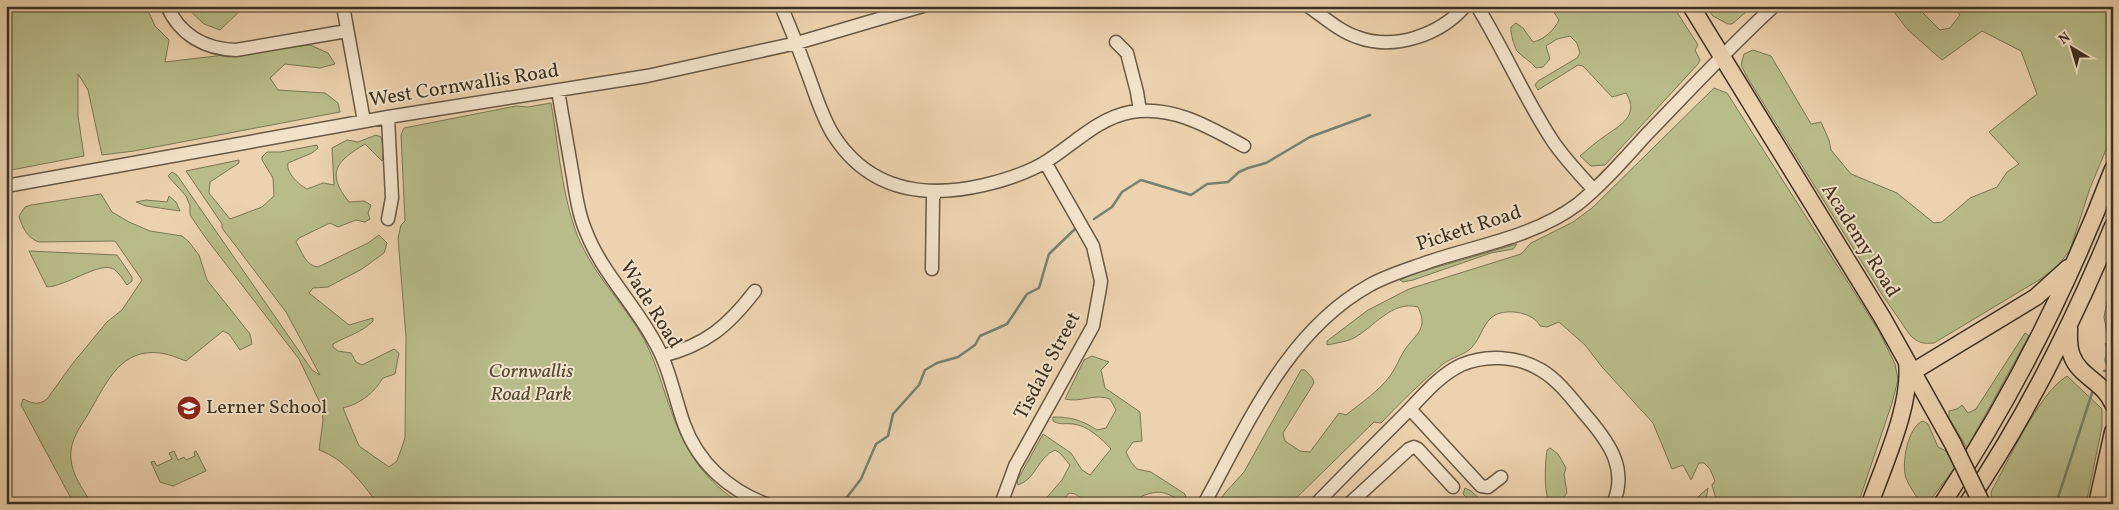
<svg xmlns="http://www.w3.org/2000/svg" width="2119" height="510" font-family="Vollkorn,serif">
<rect width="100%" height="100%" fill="#ecd2ae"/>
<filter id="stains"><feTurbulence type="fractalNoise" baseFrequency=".004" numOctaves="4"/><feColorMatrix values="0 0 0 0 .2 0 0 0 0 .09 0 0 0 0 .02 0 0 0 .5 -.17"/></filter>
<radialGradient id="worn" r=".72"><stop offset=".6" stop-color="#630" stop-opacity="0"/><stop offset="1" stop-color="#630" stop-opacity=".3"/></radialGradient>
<path fill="#b8bc8a" stroke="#7a7655" d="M6 6H146L155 26 169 40 165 62 310 45 328 53 335 64 320 68 285 64 270 78 278 90 325 93 338 103 340 112 134 151 102 155 88 90 78 74V116L84 156 6 171Z
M185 6H245L220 30 204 24Z
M1550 6H1673L1698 45 1695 50 1700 60 1698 64 1605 165 1591 166 1580 156C1588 149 1596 142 1605 136 1620 125 1640 116 1626 93L1612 97 1583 66 1578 65 1538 90 1535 85 1538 81 1577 58 1580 53 1577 43 1570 36 1557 39 1546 46 1550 59 1543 67 1536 68C1531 61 1522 57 1517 51 1514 46 1510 32 1511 27L1516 23 1523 28 1533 42C1544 40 1555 29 1559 20Z
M1705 6H1753L1732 24H1728L1713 16Z
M1896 6H1916L1940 30 1950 28 1960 15 1952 6H2113V133L2090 188 2070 250 2057 267 2039 280 1934 343C1923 344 1918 343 1910 335L1881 293 1747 77 1741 65 1744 54 1753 50 1771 56 1811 124 1821 122 1829 140 1831 150 1851 174 1897 193 1934 223 1942 222 1970 198 1997 187 2007 172 2019 164 1989 132 2037 94 2021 51 1982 31 1942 60 1908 30 1894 12Z
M1714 88 1727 93 1879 331 1895 364 1898 380 1892 403 1858 504H1725L1716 499 1712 485 1715 481 1710 469 1704 463H1699L1691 480 1683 465 1672 469 1653 423 1602 367 1585 345 1559 322 1547 327 1540 326C1534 313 1509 308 1495 315 1484 321 1481 337 1473 346 1466 355 1452 357 1443 364 1421 382 1401 402 1381 423L1374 422 1290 504H1219L1224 494 1244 472 1301 370H1305L1313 379 1314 383 1283 433 1285 441 1300 451 1310 452 1339 413 1346 415C1361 403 1379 391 1390 376 1396 368 1399 359 1404 351 1415 334 1429 330 1418 307 1392 300 1374 327 1354 338 1346 342 1336 343 1327 345V341L1368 310 1409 289 1521 254 1531 243 1573 222 1592 208Z
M551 103C558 143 561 187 574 226 588 270 623 301 645 341 652 355 657 369 662 384 679 436 692 472 741 504H378C361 482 346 460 319 450L323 421 322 407 299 359 205 237 190 215V206L186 196 168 176 172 172 177 175 312 370 320 375 286 312 222 228V224L186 171 239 160V163L210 182 209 193 230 219 262 207 274 196 273 178 262 160V157L267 152H280L317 145 318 148 312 153 288 163C286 173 298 184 307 189L323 183 334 185 332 148 347 140 358 142 376 135 381 137 384 151 382 161 365 144C337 161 325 172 349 202L364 201 371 205 368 213 370 219 365 222 356 220 338 227 330 223 299 238 296 242C302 252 306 266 318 267L368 243 379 235 387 243 384 253 362 269 328 287 313 288 309 293 349 325 373 318V321C361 333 349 335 333 344V347L338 351 351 353 356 362 362 365 394 349 399 353 395 374 383 378C374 393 360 404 343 408L359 446 389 467 397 461 405 438 406 337 398 238 401 225 405 221 401 135 404 128 516 106 528 107Z
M101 194 112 212 129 222 150 231 182 236 189 242 199 255 207 280 250 334 252 344 240 350 229 334 223 331 186 361C178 358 169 354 160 353 121 348 107 382 91 409 84 422 72 436 71 451 69 471 82 488 92 504H74L21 405 23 399C32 403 38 406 47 399L73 363 107 322 122 310 142 280 115 241 39 242C27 238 22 227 19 216L25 207 31 205Z
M169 196 176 202 180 211 146 206 136 202 146 200 167 202Z
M1517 244 1513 249 1491 253 1413 280 1403 282 1400 280 1413 274Z
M29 251 117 255 132 277V281L127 285C123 280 118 270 111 268 96 264 66 286 47 287Z
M2113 271V334L2107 333 2104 317Z
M2025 333 2029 336 1967 448 1949 418V411L1957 409 1962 405 1968 413 1976 409Z
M1092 356 1109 362 1101 370 1105 388 1140 412 1142 441 1133 442 1126 452 1131 462 1137 469 1151 472 1185 494 1186 499 1180 501C1165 491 1158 490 1142 496L1138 504H1090L1075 494 1069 493 1060 504H1041L1062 480 1070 465 1060 453 1055 450C1038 457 1036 479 1018 485L1017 481 1043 434 1071 453 1082 470 1090 475 1111 449C1102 439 1087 425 1073 424 1066 423 1059 425 1053 421V417C1071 417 1082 420 1097 430L1106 428 1116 410 1110 399C1094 393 1081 403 1065 399L1084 360Z
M2067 376 2102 409V427L2086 504H1993L1991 492C2009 460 2038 394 2067 376Z
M1923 421 1928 424 1938 447 1946 451 1955 468 1928 503 1920 502C1915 494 1909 486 1906 478 1901 464 1908 426 1923 421Z
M1550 448 1558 454 1566 468 1564 474 1567 493 1559 504H1544L1548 500C1544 486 1545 465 1547 450Z
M174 451 178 460 184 457 186 460 195 456 194 452 196 451 206 471 173 486 160 482 151 462 154 461 157 466 172 459 169 453Z
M1465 488 1471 491 1485 504H1473L1463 494Z
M1708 488 1706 499 1703 504H1690Z"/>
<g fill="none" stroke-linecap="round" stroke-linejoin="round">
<path stroke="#748271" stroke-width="2.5" d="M1094 219 1112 207 1122 192 1141 180 1191 195 1207 184 1228 182 1239 172 1248 168 1266 163 1310 137 1370 115
M2104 371 2113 370C2099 358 2110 360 2106 344
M844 501 861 479 876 444 888 436 893 414 919 385 925 370 937 363 958 357 975 345 980 336 1007 324 1027 294 1039 288 1049 254 1076 228
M2056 504 2092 393"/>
<defs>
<path id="minor" d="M167 6C180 35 205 49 236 50L347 31
M343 6 364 121
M781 6C792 31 801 55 810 80 817 99 823 119 834 136 869 190 924 199 984 185 1005 180 1028 173 1047 161 1074 144 1098 118 1131 112 1173 105 1209 127 1244 146
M1308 6C1324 17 1339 31 1357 37 1394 51 1440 35 1465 6
M1477 6C1504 50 1524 97 1552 140 1564 158 1579 174 1594 190
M1116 42 1127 53 1137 92 1140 111
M558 91C563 120 568 148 573 177 576 195 578 213 585 229 600 270 632 301 653 339 669 365 674 396 684 424 698 463 729 490 766 504
M6 186 388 117 647 76 797 43 923 6
M388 219 392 198 388 117
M932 269 933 198 936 192
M662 356C706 345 728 326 755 291
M1410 409 1481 486 1488 487 1501 477
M1001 504 1015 466 1093 326 1100 288 1101 281 1093 246 1045 162
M1204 504C1248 424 1287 331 1370 285 1388 275 1409 269 1428 262 1478 245 1534 237 1578 204 1603 184 1625 158 1647 134 1689 91 1729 47 1774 6
M1316 504C1345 474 1375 444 1404 415 1422 397 1438 376 1461 365 1486 354 1518 356 1541 370 1561 382 1574 402 1589 419 1610 444 1628 470 1613 504
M1349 504 1409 449 1414 447 1418 449 1453 487"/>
<path id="major" d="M1691 6 1882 317 1953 444
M2069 328C2069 337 2068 347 2072 356 2079 376 2105 383 2113 404
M1914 371 2036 297 2068 268
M1870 504C1884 464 1912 404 1907 363
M1942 504C2012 398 2068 287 2113 169
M1967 504C2026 417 2073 323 2113 226
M2097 504 2113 432"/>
</defs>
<use href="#minor" stroke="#685844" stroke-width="15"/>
<use href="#major" stroke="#3c3020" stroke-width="19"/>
<use href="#minor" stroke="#f3e2ca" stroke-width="12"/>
<use href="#major" stroke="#ecd2ae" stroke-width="16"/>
<defs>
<path id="major-bridge" d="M1953 444 1982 504"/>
</defs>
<use href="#major-bridge" stroke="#3c3020" stroke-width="19" stroke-linecap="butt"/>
<use href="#major-bridge" stroke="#ecd2ae" stroke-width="16"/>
</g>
<defs>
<symbol id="school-disc" viewBox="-11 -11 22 22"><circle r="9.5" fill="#8f2418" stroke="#f3e2ca"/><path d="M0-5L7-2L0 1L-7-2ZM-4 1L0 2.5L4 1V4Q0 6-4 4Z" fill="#fff"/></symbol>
</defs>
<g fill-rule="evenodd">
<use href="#school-disc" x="175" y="394" width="28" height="28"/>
</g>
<g text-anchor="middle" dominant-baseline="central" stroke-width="4" stroke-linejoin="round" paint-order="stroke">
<g font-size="20" fill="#3c3020" stroke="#f3e2ca">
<text transform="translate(464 86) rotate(-9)">West Cornwallis Road</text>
<text transform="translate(1469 229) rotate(-18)">Pickett Road</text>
<text transform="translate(1860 241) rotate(58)">Academy Road</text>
<text transform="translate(650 305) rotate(58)">Wade Road</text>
<text transform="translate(1048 366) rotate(-62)">Tisdale Street</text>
</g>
<g font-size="20" font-style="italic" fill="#554c35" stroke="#f3e2ca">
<text x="531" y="372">Cornwallis<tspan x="531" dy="23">Road Park</tspan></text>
</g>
<g font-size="20" fill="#3c3020" stroke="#f3e2ca" text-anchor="start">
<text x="206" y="408">Lerner School</text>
</g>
</g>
<rect width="2119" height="510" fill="none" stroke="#ecd2ae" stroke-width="25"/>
<rect x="8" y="8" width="2104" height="495" fill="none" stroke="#3c3020" stroke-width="2.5"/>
<rect x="12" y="12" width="2094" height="485" fill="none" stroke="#3c3020"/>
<g transform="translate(2072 48) rotate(322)" stroke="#f3e2ca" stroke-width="4" paint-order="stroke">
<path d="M0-4L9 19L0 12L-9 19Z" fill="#3c3020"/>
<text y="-8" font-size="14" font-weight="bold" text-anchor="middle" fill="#3c3020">N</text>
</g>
<rect width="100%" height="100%" filter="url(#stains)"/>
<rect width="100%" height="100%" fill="url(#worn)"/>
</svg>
